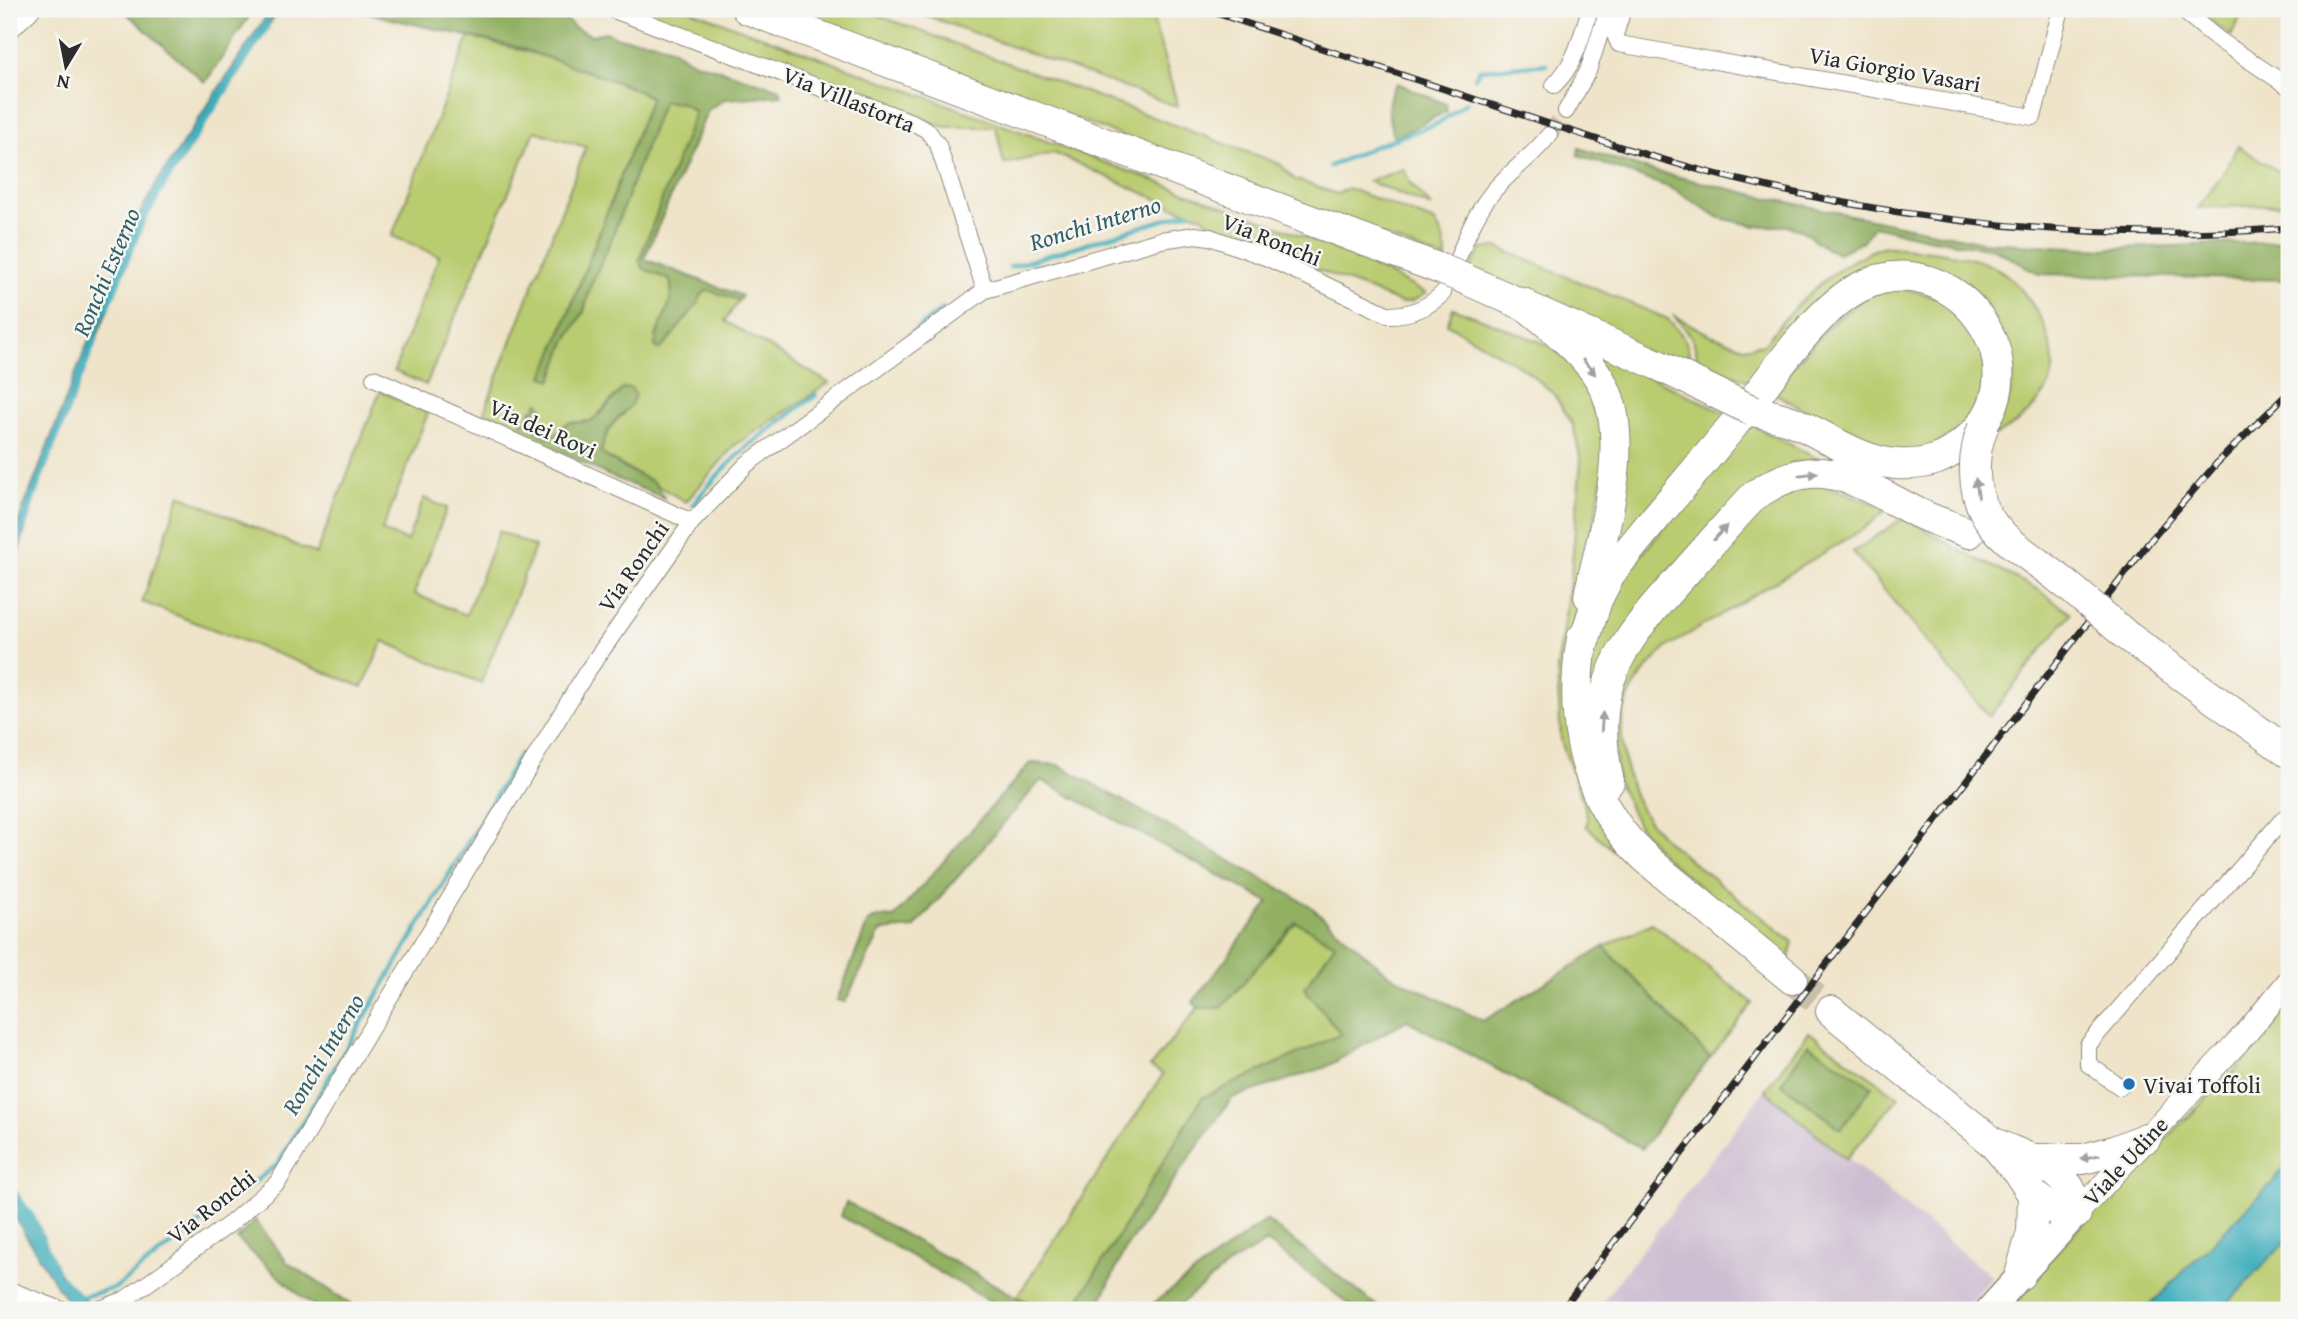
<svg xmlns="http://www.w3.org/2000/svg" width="2298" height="1319" font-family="'Gentium Book Plus',serif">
<rect width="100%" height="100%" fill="#f6f6f2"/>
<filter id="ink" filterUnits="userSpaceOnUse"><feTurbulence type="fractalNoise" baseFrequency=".0143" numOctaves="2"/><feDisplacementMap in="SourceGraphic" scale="14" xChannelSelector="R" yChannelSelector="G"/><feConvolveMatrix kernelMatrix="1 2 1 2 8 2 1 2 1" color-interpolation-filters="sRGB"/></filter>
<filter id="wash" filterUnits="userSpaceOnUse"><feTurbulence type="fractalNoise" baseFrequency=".00686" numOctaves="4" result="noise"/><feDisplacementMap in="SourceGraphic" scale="28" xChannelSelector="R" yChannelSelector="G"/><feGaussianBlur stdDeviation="1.57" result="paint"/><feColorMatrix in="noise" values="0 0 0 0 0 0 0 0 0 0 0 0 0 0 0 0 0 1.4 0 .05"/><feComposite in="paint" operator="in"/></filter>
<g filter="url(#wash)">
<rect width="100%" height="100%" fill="#efe4c9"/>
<path fill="#cebed1" d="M1765 1090 1992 1277 1963 1310H1596Z"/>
<path fill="#b9cc70" stroke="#727c4e" stroke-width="2" d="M627 9H687L1283 228 1363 261 1426 293 1413 301 1401 303 1214 228 1202 216 1179 209 1054 153 1004 164 996 127H945Z
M790 9H861L1280 164 1294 179 1337 194 1348 188 1435 222C1442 234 1447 246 1446 260Z
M908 9H1143L1151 11 1178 107Z
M2196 9H2245L2231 36Z
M469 37C531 51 593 70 651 97L555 347 552 379 565 343 584 311 591 284 609 245 663 101 682 103 695 112 639 261 670 280C675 300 663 317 656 336L692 309 702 294 709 290 739 300 725 321 829 383 734 446 686 502 601 453C604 438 610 423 624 414L615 396 591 422 568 423 550 438 542 435 534 428 536 420 531 410 527 421 516 426 484 412 586 147 535 131 426 385 394 371 439 256 392 236Z
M2238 146 2289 178V204L2198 208 2223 174Z
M1404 169 1410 183 1432 207 1368 181Z
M1884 246C1920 251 1961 251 1994 267 2027 283 2066 348 2049 385 2038 408 2014 427 1991 438L2010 396 2014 369H2010C1999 328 1990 288 1944 273 1932 270 1919 268 1906 265L1757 384 1697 361C1697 340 1687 330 1673 315L1708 334 1744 347 1764 344C1795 303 1835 264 1884 246Z
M1496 247 1668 319C1685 337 1692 344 1688 370L1466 275 1481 249Z
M1895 287 1946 299 1986 350C1983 389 1984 415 1947 437 1933 446 1920 452 1902 452 1872 453 1800 407 1771 391L1849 304Z
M1453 308 1548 345 1576 366 1591 385 1608 449 1573 631 1613 850 1586 826 1588 820 1584 805 1561 741 1557 669 1571 574 1581 461 1573 425 1553 393 1526 370 1447 324Z
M1584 345 1730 415 1606 568 1621 448Z
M380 391 428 413 382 531 407 541 424 498 447 508 414 594 466 615 499 531 535 547 481 683 383 641 363 687 142 602 180 495 316 554Z
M1749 423 1820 460 1791 463 1585 709 1584 694 1608 596Z
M1812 481 1888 508 1865 528 1667 647C1631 683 1614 709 1625 761 1628 778 1633 797 1643 812 1659 838 1685 856 1709 875 1737 897 1765 920 1793 942L1788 960 1663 856 1638 825 1617 781 1614 698 1644 631 1771 494Z
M1905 517 1957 549 2037 589 2071 613 1989 717 1853 552Z
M1296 922 1336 944 1342 1034 1202 1098 1073 1310H1044L1017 1297 1163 1074 1150 1067 1198 1008H1221Z
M1652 923 1753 1003 1710 1058 1604 947Z
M2289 1006V1310H2001L2100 1205 2245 1060Z
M1809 1032 1899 1097 1846 1159 1765 1090Z"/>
<path fill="#92b062" stroke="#5e6e46" stroke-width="2" d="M122 9H254L205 83Z
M356 9H549L560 14 575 28 591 35 606 32 618 38 652 41 673 49 689 60 780 89 782 95 725 99 708 110 644 259 742 296 739 300 708 290 702 294 698 303 664 346 659 349 655 347C656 323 677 305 670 280L644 269 639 261 695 112 682 103 663 101 609 245 591 284 584 311 565 343 552 380 543 377 562 331 651 97 623 84 520 48 387 18Z
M1397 83 1446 104 1447 111 1394 138C1388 118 1384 100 1397 83Z
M1579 148 1649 170 1768 198 1983 242 2103 249 2289 241V280L2040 274 1994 249 1927 238 1874 226 1863 241 1839 253 1827 249 1801 230 1787 226H1756L1720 218 1671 188 1578 155Z
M623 388H631L635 394C630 412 625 409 615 421 607 430 603 442 601 453L626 469 654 482 664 498 605 474 558 450 498 426 506 422 516 426 527 421 538 402 542 407 534 428 542 435 551 438 568 423 591 421 602 412Z
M1030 763 1059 765 1309 905 1388 974 1483 1021 1604 947 1710 1058 1642 1149 1407 1020 1326 1067 1232 1098 1127 1246 1096 1310H1073L1202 1098 1341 1034 1304 988 1335 944 1296 922 1221 1008H1198L1193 1002 1269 902 1041 780 914 928 881 931 845 1002 837 1000 868 922 878 917 894 918Z
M1808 1044 1872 1086 1841 1129 1781 1083Z
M846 1202 1017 1297 1044 1310H1006L841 1216Z
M255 1220 287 1262 360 1310H320L302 1297 237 1239Z
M1266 1220 1382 1310H1357L1267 1242 1231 1263 1173 1310H1144Z"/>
<path fill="#3eadbc" stroke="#346c74" stroke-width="2" d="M271 9H279L165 184 142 224 38 485 9 584V555L19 520 133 226 156 184Z
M2289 1161V1238L2222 1310H2145L2271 1184Z
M9 1184 34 1218 59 1273 87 1303 77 1305 68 1301 55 1284 9 1207Z"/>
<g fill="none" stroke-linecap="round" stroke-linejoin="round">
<path stroke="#3eadbc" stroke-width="4.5" d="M1475 78 1479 70 1547 64
M1330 166 1375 146 1439 123 1467 102
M1010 267 1189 212
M108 308 142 224 165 184 267 28
M884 355 943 309
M693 505C730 455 767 431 816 395
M24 527 38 485 96 339
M9 1184 34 1218 57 1271
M63 1278 93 1310
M81 1297 115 1288 278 1164 520 754"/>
</g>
</g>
<g filter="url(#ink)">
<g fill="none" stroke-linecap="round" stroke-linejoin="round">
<path stroke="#c8bfa9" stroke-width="16" stroke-dasharray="16 8" stroke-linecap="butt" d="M1549 135 1566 111"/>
<path stroke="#c8bfa9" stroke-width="30" stroke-dasharray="30 15" stroke-linecap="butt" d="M1792 979 1831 1011"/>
<defs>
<path id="street" d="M611 9 914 123 927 130 938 145 985 290
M1623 9 1615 35 1619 44 2033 117 2061 9
M2181 9 2219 40 2289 87
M1554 85C1576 64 1581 37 1590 9
M1566 111 1588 71 1608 9
M1456 263C1465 240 1475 214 1491 194 1508 172 1532 158 1549 135
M374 378 692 522
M2120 1087 2088 1064V1045L2284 818 2289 816
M9 1290 62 1310
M98 1310 124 1300 151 1281 231 1223 278 1182 586 673 692 522 747 464 985 290 1161 240 1195 235 1210 237 1268 258 1389 315C1410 315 1428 308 1443 293"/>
<path id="secondary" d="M9 27 28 9
M2076 1214 2248 1031 2289 981"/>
<path id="primary" d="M1989 1310 2076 1214"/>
<path id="highway" d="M747 9 1443 270
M1465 279 1658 365
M1523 303C1549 325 1589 355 1604 387 1632 445 1602 534 1589 596
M2127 636 2289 753
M1582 638C1570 709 1579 783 1628 840 1649 864 1677 884 1701 904 1731 929 1762 954 1792 979
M1579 657 1597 600 1610 574C1650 522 1694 474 1735 423 1769 382 1813 311 1860 287 1953 239 2049 368 1968 439 1946 459 1927 466 1896 464 1859 461 1827 436 1794 422 1781 417 1767 414 1753 411
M1609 782C1587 686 1620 644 1682 576 1706 549 1729 522 1754 496 1817 451 1854 480 1914 511 1931 520 1951 526 1969 533
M1831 1011 1992 1142 2018 1172 2033 1195 2048 1206 2060 1212 2076 1214C2074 1206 2073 1193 2069 1187 2053 1163 2016 1154 1992 1142
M2031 1159H2083L2114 1151 2146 1138
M2020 1275 2032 1232 2033 1195"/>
</defs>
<use href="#street" stroke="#8d887a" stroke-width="18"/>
<use href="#secondary" stroke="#8d887a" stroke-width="25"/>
<use href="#primary" stroke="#8d887a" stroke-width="29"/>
<use href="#highway" stroke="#8d887a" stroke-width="32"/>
<use href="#street" stroke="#fff" stroke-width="16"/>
<use href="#secondary" stroke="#fff" stroke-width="23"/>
<use href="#primary" stroke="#fff" stroke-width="26"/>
<use href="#highway" stroke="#fff" stroke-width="30"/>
<defs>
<path id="rail" d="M1204 9C1298 40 1392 72 1486 103 1577 133 1667 164 1760 185 1932 225 2113 242 2289 228
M1562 1310 2150 541 2217 463 2289 392"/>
</defs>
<use href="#rail" stroke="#2b2b2b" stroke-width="7"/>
<use href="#rail" stroke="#f6f6f2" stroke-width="4.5" stroke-dasharray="13" stroke-linecap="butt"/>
<defs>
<path id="highway-bridge" d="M1443 270 1465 279
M1658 365 1753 411
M1983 427C1977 443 1974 456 1975 473 1976 529 2019 547 2057 577 2081 596 2104 616 2127 636"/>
</defs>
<use href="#highway-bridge" stroke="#8d887a" stroke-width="32" stroke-linecap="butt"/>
<use href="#highway-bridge" stroke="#fff" stroke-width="30"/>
</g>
<defs><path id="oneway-solid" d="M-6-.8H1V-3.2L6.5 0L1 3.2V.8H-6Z" transform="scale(1.75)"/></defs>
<g fill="#a0a0a0">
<use href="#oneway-solid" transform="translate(1589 367) rotate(50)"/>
<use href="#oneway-solid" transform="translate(1808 474) rotate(-7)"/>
<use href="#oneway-solid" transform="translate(1977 488) rotate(-99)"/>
<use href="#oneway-solid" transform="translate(1720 533) rotate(-48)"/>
<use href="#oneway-solid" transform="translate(1602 722) rotate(-86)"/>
<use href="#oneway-solid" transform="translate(2090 1157) rotate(168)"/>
</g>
</g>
<circle fill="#1f6fb2" stroke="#f6f6f2" stroke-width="2.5" cx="2129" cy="1084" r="7"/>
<g text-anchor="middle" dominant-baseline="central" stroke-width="5" stroke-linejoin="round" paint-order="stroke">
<g font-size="23" fill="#2b2b2b" stroke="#f6f6f2">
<text transform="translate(1895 69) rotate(10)">Via Giorgio Vasari</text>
<text transform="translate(849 99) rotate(22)">Via Villastorta</text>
<text transform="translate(1272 239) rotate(22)">Via Ronchi</text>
<text transform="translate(543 428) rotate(24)">Via dei Rovi</text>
<text transform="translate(633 566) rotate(-55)">Via Ronchi</text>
<text transform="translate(2125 1161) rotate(-47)">Viale Udine</text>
<text transform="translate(211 1206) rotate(-38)">Via Ronchi</text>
</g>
<g font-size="23" fill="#2b2b2b" stroke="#f6f6f2" text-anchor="start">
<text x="2143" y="1084">Vivai Toffoli</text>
</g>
<g font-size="24" font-style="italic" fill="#335f65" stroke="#f6f6f2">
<text transform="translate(1095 223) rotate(-17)">Ronchi Interno</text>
<text transform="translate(106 272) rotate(-67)">Ronchi Esterno</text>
<text transform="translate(323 1054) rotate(-59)">Ronchi Interno</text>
</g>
</g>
<rect width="2298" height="1319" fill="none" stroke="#f6f6f2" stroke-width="35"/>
<g transform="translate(66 66) rotate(190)" stroke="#f6f6f2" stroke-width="5" paint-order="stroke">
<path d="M0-5L12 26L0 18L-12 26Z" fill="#2b2b2b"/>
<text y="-10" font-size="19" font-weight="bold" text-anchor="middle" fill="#2b2b2b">N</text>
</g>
</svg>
